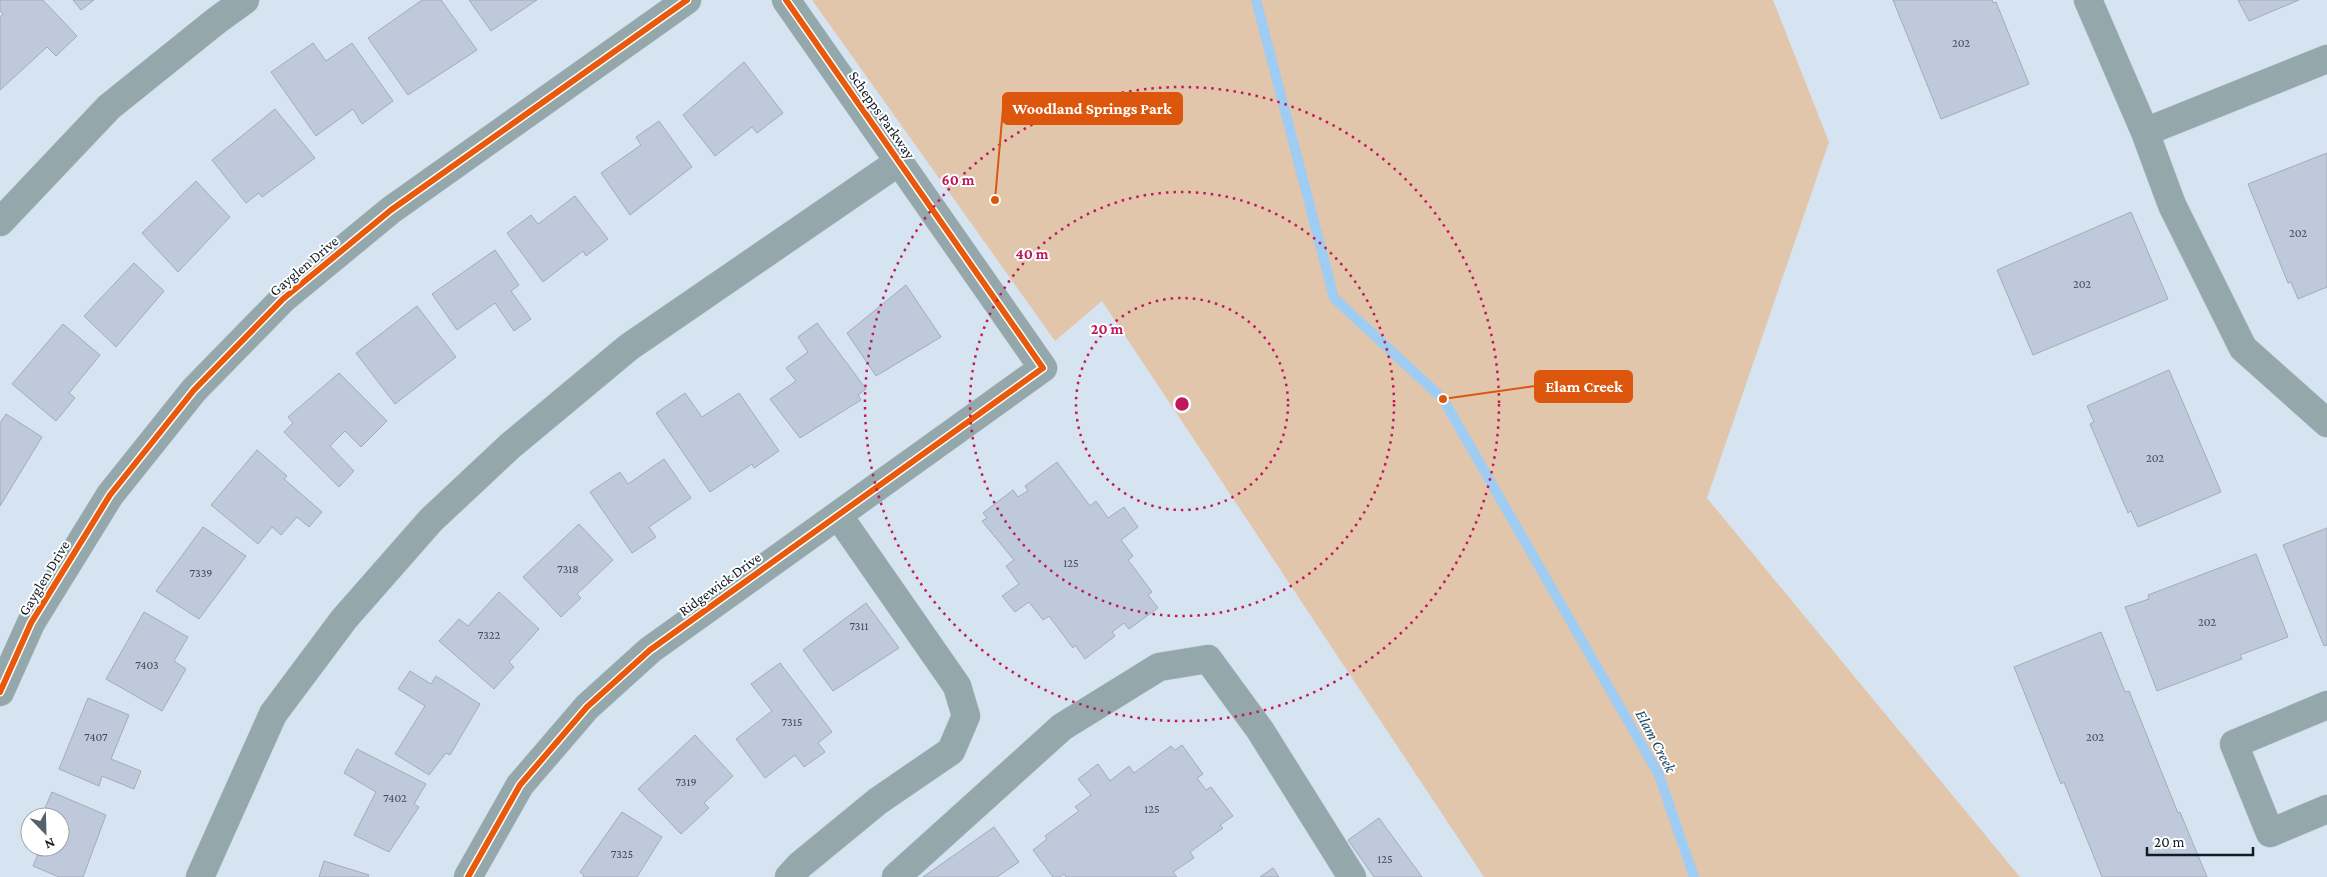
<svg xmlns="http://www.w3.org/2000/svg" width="2327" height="877" font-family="'Crimson Pro',serif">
<rect width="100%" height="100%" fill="#d6e4f2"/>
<path fill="#e1c6ab" d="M812 0H1773L1829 142 1707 498 2020 877H1484L1102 301 1055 341Z"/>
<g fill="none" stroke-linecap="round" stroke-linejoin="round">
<path stroke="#9fccf3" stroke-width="10" d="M1256 0 1334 298 1443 399 1659 775 1694 877"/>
</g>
<path fill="#becadb" stroke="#a2abb8" d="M0 0H43L77 36 56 56 47 47 0 90V17L3 14 0 11Z
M73 0H94L81 10Z
M422 0H441L477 50 408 95 368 38Z
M469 0H537L491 31Z
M1893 0H1992L1993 3 1996 2 2029 84 1941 119Z
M2238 0H2299L2249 21Z
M313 43 326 61 352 43 393 101 362 124 353 109 316 136 271 72Z
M744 62 783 113 757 133 752 127 715 156 683 115Z
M275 109 315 158 262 197 259 193 246 203 212 160Z
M659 121 692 167 630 215 601 173 641 145 636 137Z
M2327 153V287L2298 299 2291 282 2288 283 2248 184Z
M196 181 230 217 178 272 142 233Z
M575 196 608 239 586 256 583 251 543 282 507 233 531 215 538 224Z
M2131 212 2168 299 2033 355 1997 270Z
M495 250 519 285 511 291 531 319 514 331 495 303 457 330 432 294Z
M134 263 164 291 116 347 84 316Z
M906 285 941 337 876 376 847 333Z
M417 306 456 357 395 404 356 353Z
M817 323 866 389 858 395 861 400 800 438 770 399 796 381 786 368 808 352 798 337Z
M63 324 100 355 69 393 75 398 56 421 12 384Z
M2169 370 2221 492 2138 527 2131 511 2128 513 2090 424 2094 422 2087 406Z
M339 373 387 421 361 447 345 431 330 446 354 471 339 487 284 432 293 423 288 417Z
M685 393 702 417 739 393 779 451 754 468 752 464 710 492 656 413Z
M6 414 42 437 0 506V423Z
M257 450 287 476 284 479 322 512 309 527 297 517 281 535 272 527 258 544 211 505Z
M664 459 691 498 649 527 656 537 632 553 590 492 620 472 628 484Z
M1057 462 1090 506 1096 501 1108 518 1124 507 1138 527 1121 540 1133 556 1128 560 1152 592 1148 595 1158 608 1129 629 1124 623 1112 632 1115 636 1085 659 1075 645 1073 648 1049 616 1043 620 1029 602 1015 612 1002 596 1019 584 1006 566 1014 560 982 521 987 518 983 513 1013 490 1018 497 1028 491 1025 486Z
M579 524 613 560 577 594 581 598 561 617 523 577Z
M203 527 246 556 199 619 156 591Z
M2327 528V645L2324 646 2283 545Z
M2256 554 2288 637 2240 655 2242 659 2157 691 2125 607 2149 599 2148 595Z
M499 592 539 629 509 662 514 667 494 689 439 641 459 619 468 626Z
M866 603 899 648 833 691 803 650Z
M144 612 188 637 174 661 186 669 162 711 106 679Z
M2101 632 2125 692 2129 691 2178 813 2180 812 2207 877H2102L2064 782 2061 784 2014 667Z
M780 663 832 732 818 743 825 752 804 767 795 755 765 778 736 739 772 711 751 684Z
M410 671 431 684 436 676 480 704 450 755 446 753 429 775 395 754 425 706 398 689Z
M88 698 129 715 111 759 141 771 134 789 102 776 99 786 59 769Z
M695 735 733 776 704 803 709 808 681 834 638 789Z
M1182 745 1203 774 1197 778 1206 790 1211 787 1233 816 1220 825 1223 828 1190 852 1194 858 1173 872 1177 877H1066L1064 874 1060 877H1053L1033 850 1047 839 1045 836 1079 811 1075 807 1091 795 1078 779 1098 764 1110 781 1129 766 1134 773 1171 746 1175 750Z
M357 749 426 784 414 804 419 807 389 852 354 835 376 792 344 773Z
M52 792 106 815 83 877H59L33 866 41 847H60V817H41Z
M622 812 662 837 637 877H583L584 875 580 872Z
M1379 818 1422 877H1374L1348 840Z
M994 827 1019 862 997 877H923Z
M324 861 369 875 368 877H319Z
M1273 868 1279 877H1260Z"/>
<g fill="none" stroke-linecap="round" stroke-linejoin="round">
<defs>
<path id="minor" d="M2088 0 2145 132 2172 205 2243 348 2327 423
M2145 132 2327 59
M0 222 109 107 216 21 245 0
M0 692 31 623 110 495 194 390 283 299 391 210 687 0
M2327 705 2234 744 2270 833 2327 809
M200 877 273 714 344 619 431 520 510 446 629 347 900 161
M468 877 520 785 587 707 650 650 1043 368 786 0
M789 877 800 865 878 801 951 751 966 716 957 686 838 515
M896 877 1062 727 1159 667 1208 659 1260 730 1352 877"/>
</defs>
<use href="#minor" stroke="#b5c0cb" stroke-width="29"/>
<use href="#minor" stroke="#94a8ab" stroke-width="28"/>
<defs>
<path id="cycleway" d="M0 692 31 623 110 495 194 390 283 299 391 210 687 0
M468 877 520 785 587 707 650 650 1043 368 786 0"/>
</defs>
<use href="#cycleway" stroke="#fff" stroke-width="9"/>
<use href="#cycleway" stroke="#e8590c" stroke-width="6"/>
</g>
<g fill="none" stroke="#c2185b" stroke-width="2.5" stroke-dasharray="2.5 5">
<circle cx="1182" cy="404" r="106"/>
<circle cx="1182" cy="404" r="212"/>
<circle cx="1182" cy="404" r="317"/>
</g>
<g text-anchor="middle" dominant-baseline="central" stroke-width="4" stroke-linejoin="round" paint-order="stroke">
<g font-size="12" fill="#3e4a56">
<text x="1961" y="43">202</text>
<text x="2298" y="233">202</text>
<text x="2082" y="284">202</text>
<text x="2155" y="458">202</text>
<text x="1071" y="563">125</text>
<text x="568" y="569">7318</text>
<text x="201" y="573">7339</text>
<text x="2207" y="622">202</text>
<text x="859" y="626">7311</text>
<text x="489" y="635">7322</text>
<text x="147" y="665">7403</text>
<text x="792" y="722">7315</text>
<text x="96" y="737">7407</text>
<text x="2095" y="737">202</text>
<text x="686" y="782">7319</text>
<text x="395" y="798">7402</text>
<text x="1152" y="809">125</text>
<text x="622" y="854">7325</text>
<text x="1385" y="859">125</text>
</g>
<g font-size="15" fill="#0f1b25" stroke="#fff">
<text transform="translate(882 115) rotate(55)">Schepps Parkway</text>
<text transform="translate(304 266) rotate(-40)">Gayglen Drive</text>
<text transform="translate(44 578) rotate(-59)">Gayglen Drive</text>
<text transform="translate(720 584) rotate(-36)">Ridgewick Drive</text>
</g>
<g font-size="16" font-style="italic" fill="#1a4566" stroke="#fff">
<text transform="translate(1656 741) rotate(62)">Elam Creek</text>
</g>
</g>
<circle cx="1182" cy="404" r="8" fill="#c2185b" stroke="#fff" stroke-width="2.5"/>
<g font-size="15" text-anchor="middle" font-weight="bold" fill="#c2185b" stroke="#fff" stroke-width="4" stroke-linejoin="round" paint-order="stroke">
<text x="958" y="185">60 m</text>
<text x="1032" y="259">40 m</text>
<text x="1107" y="334">20 m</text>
</g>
<path fill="none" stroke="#dd560d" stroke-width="2" d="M995 200L1003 108M1443 399L1535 386"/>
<g fill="#dd560d" stroke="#fff" stroke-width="2">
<circle cx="995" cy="200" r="5"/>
<circle cx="1443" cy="399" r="5"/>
</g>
<g fill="#dd560d" stroke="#dd560d" stroke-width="2">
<rect x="1003" y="93" width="179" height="31" rx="5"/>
<rect x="1535" y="371" width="97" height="31" rx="5"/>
</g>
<g font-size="16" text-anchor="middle" font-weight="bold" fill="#fff">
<text x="1092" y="114">Woodland Springs Park</text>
<text x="1584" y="392">Elam Creek</text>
</g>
<g transform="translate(45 832) rotate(157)"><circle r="24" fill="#ffffff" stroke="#9fa4a8"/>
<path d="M0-4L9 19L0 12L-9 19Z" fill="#55616d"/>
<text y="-8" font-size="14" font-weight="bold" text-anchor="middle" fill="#0f1b25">N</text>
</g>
<path d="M2147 847v8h106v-8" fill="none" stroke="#0f1b25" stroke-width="2.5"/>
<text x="2154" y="847" font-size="15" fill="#0f1b25" stroke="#ffffff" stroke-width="4" paint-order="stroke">20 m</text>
</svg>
